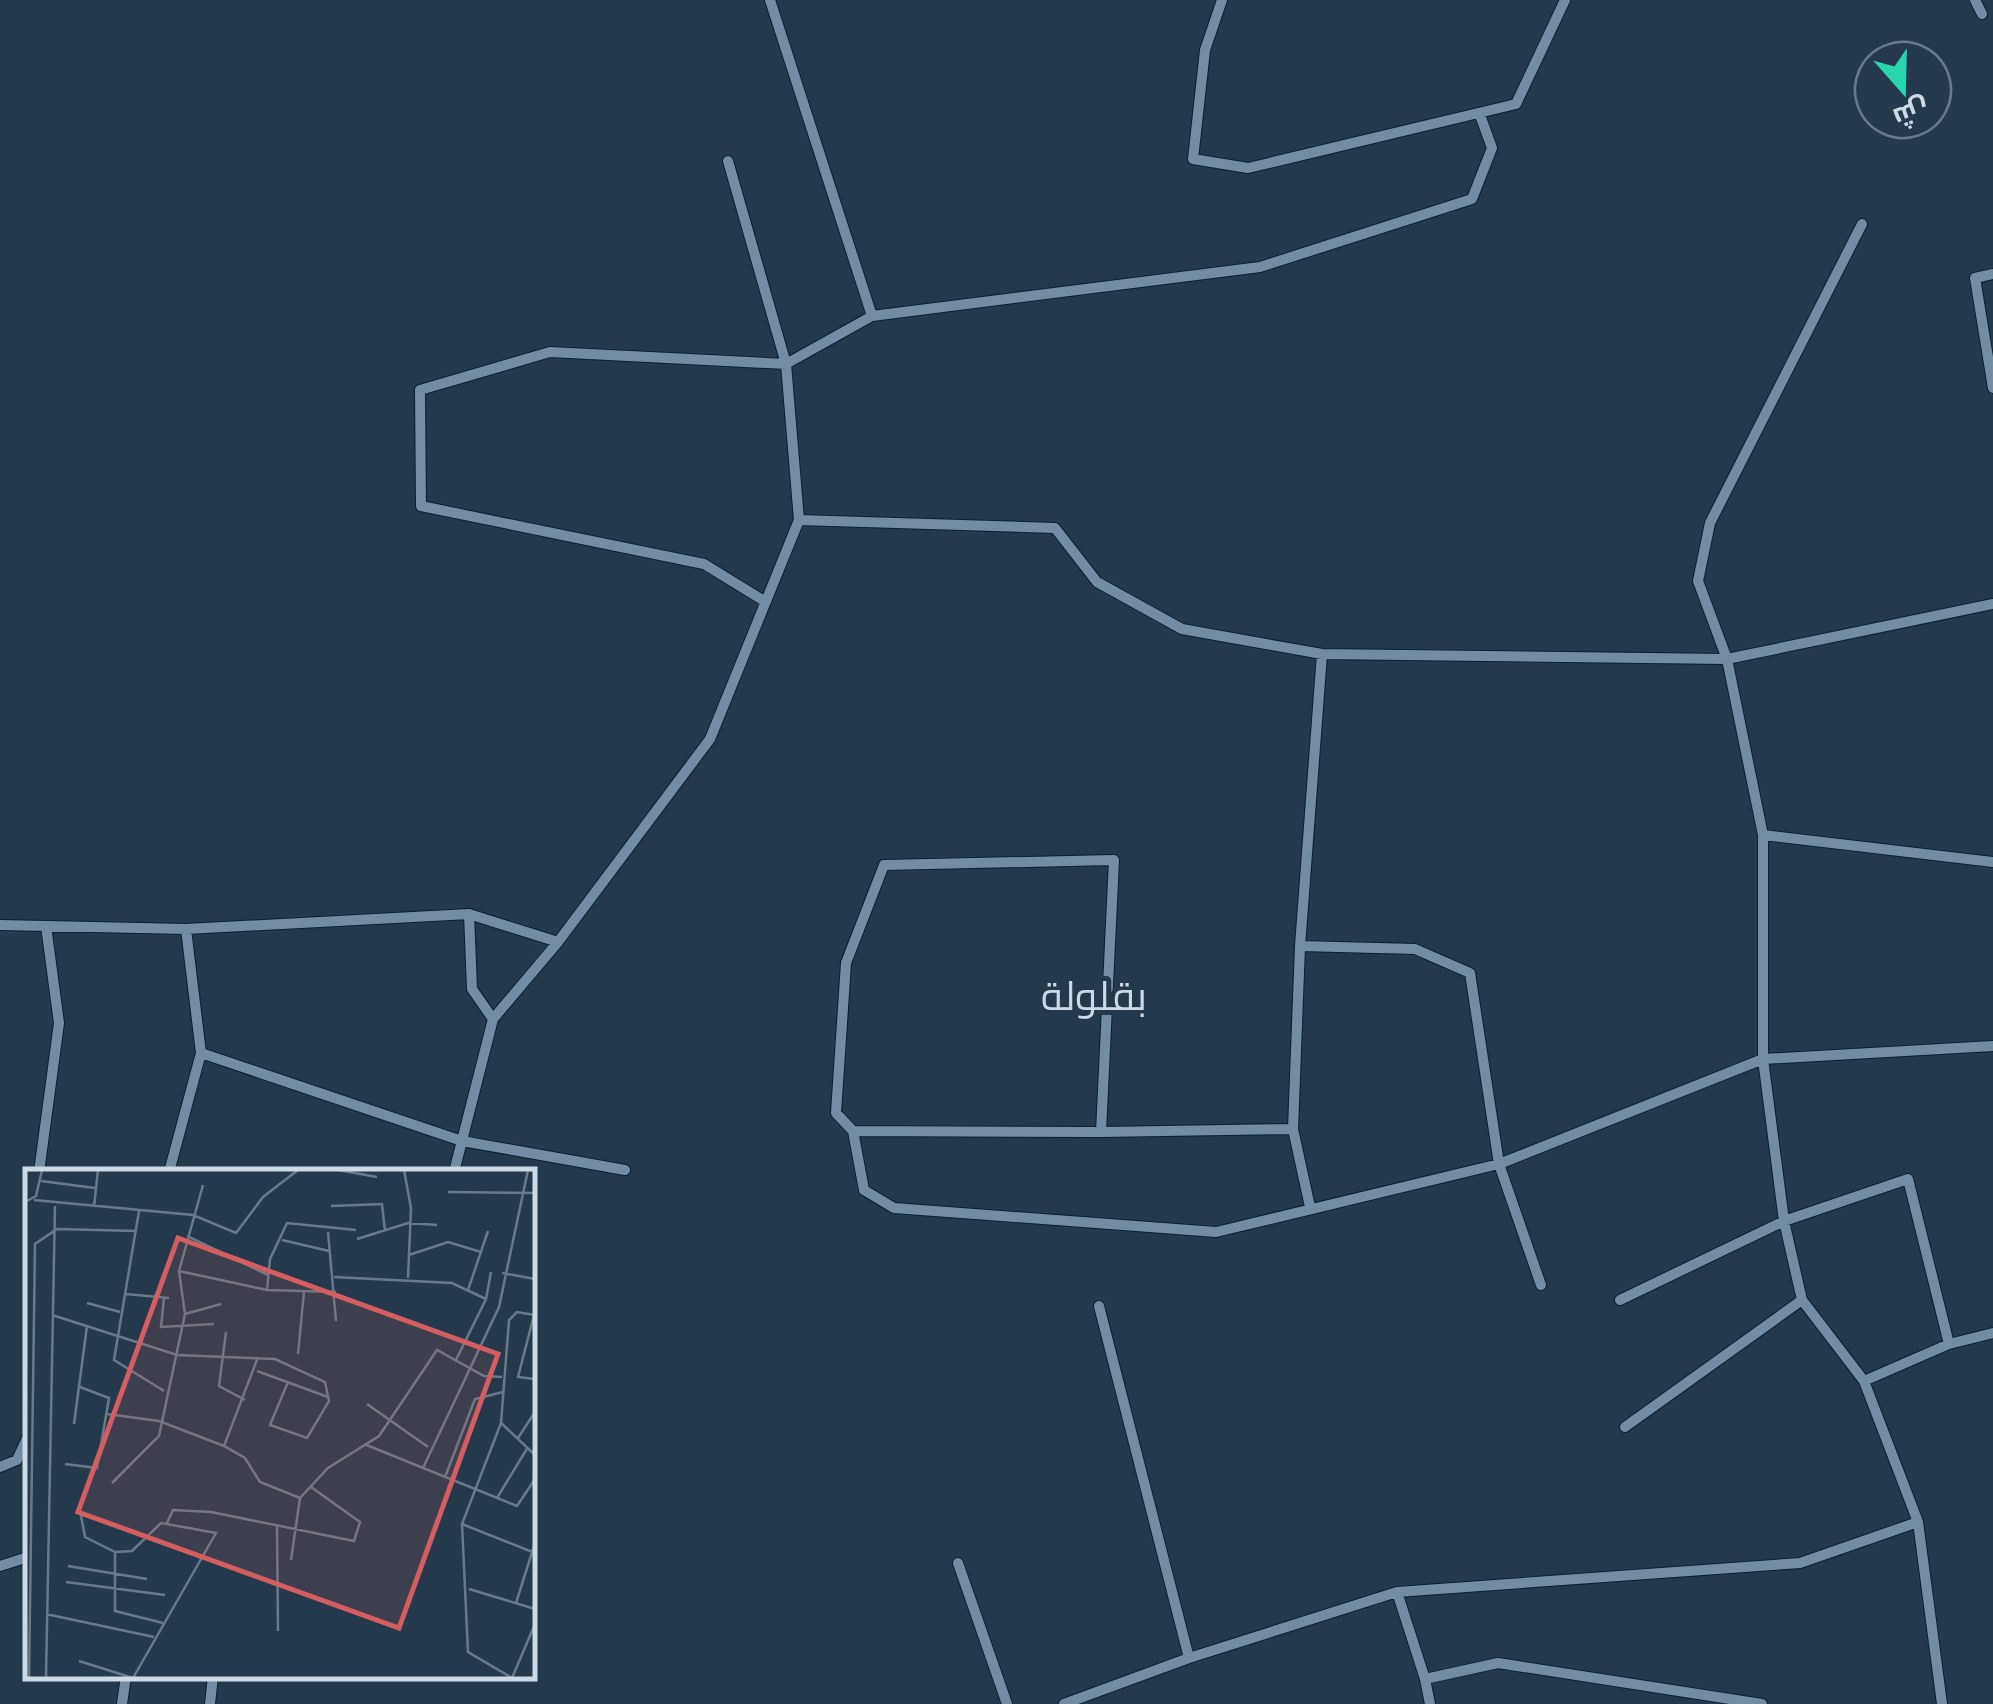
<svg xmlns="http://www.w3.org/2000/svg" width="1993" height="1704" font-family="'Nunito Sans',Cairo,sans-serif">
<rect width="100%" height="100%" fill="#243a4c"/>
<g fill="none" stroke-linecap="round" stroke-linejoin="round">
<defs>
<path id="minor" d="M770 0 872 316
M1222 0 1205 50 1193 159 1248 168 1516 104 1565 0
M1975 0 1982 14
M1862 224 1710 523 1698 581 1727 659 1763 835V1059L1784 1221 1802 1300 1864 1381 1918 1522 1942 1704
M1993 274 1975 278 1993 388
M799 520 1055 528 1097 582 1182 629 1322 654 1727 659 1993 604
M766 602 704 564 421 506 420 390 550 352 786 364 872 316 1260 267 1472 199 1492 148 1480 115
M1763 835 1993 862
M469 914 472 989 493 1019
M0 925 186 929 469 914 558 942
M1300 946 1415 949 1470 973 1499 1164 1541 1285
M201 1053 462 1141 625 1170
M853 1131 1101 1132 1293 1129
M1101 1132 1114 860 884 865 846 963 836 1113 853 1131 864 1190 894 1208 1216 1232 1499 1164 1763 1059 1993 1046
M39 1172 59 1023 46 926
M169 1172 201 1053 186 929
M454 1172 493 1019 558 942 710 739 799 520 786 364 728 161
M1310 1207 1293 1129 1300 946 1322 654
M1620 1300 1784 1221 1908 1179 1949 1344
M1099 1306 1189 1658
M1864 1381 1949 1344 1993 1333
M1625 1427 1802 1300
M0 1467 17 1460 28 1436
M958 1563 1007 1704
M0 1566 28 1557
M1397 1592 1425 1679 1430 1704
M1425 1679 1498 1663 1762 1704
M122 1704 126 1676
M210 1704 213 1676
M1064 1704 1189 1658 1397 1592 1800 1563 1918 1522"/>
</defs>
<use href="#minor" stroke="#0b2031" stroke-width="12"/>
<use href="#minor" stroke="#748ca1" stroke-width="10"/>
</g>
<g text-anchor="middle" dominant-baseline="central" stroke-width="10" stroke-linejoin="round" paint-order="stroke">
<g font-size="40" fill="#cddae5" stroke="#243a4c">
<text x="1094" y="997">بقلولة</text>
</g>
</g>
<g transform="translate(25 1169)">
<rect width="510" height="510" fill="#243a4c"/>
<path fill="none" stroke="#687a89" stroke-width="2.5" d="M313 1 352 8M379 1 386 39 383 109M16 12 70 19M423 23 510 24M9 31 168 46 211 64 238 28 273 1M0 33 11 27 17 1M306 37 357 35 360 62M69 38 73 1M114 42 89 191 139 222M303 63 311 152M162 67 243 106M332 70 383 54 412 56M257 71 304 82M384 86 423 73 456 83M154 102 242 121 311 123M477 104 510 110M309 108 427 114 461 130M242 121 245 90 262 54 331 61M443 121 463 62M101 125 144 129M139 129 136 158 189 155M62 134 95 143M160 145 196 135M27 146 152 186 250 190 300 213 304 232 282 269 245 256 263 213M509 146 493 208 510 210M510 146 492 143 484 151 476 254 437 355 510 384M201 163 194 217 220 231M273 185 279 123M431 191 461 130 466 103M232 202 303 228M342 235 403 278M82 245 134 252 199 277 220 289 235 313 275 329M476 254 510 286M49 255 62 157M493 269 510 243M339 275 492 337 510 310M199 277 233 188M40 295 72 299 84 229 55 218M398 299 474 138 503 1M420 308 450 230 478 223M87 314 134 267 160 145 154 102 178 16M472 329 503 278M55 341 60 368 90 383 107 382 136 354 191 364 108 509M142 354 148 341 186 343 329 372 335 353 286 318M437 355 443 483 487 509 510 455M252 357 253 462M90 383V442L138 454M266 391 275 329 303 299 354 267 412 181 459 207 477 208M43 397 122 410M41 413 140 426M444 420 510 440M491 434 510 374M21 445 129 468M54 492 108 509M4 509 10 75 32 60 112 62M21 509 30 37"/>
<path fill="#d35d61" fill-opacity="0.15" stroke="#d35d61" stroke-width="5" d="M153 69 473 185 374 459 53 343Z"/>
<rect width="510" height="510" fill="none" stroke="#cddae5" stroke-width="5"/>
</g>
<g transform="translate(1903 90) rotate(160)"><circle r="48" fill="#243a4c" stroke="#687a89" stroke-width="2.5"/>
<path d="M0-8L18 38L0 25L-18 38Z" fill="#29d5ad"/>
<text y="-15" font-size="28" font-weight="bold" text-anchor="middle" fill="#cddae5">ش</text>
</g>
</svg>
